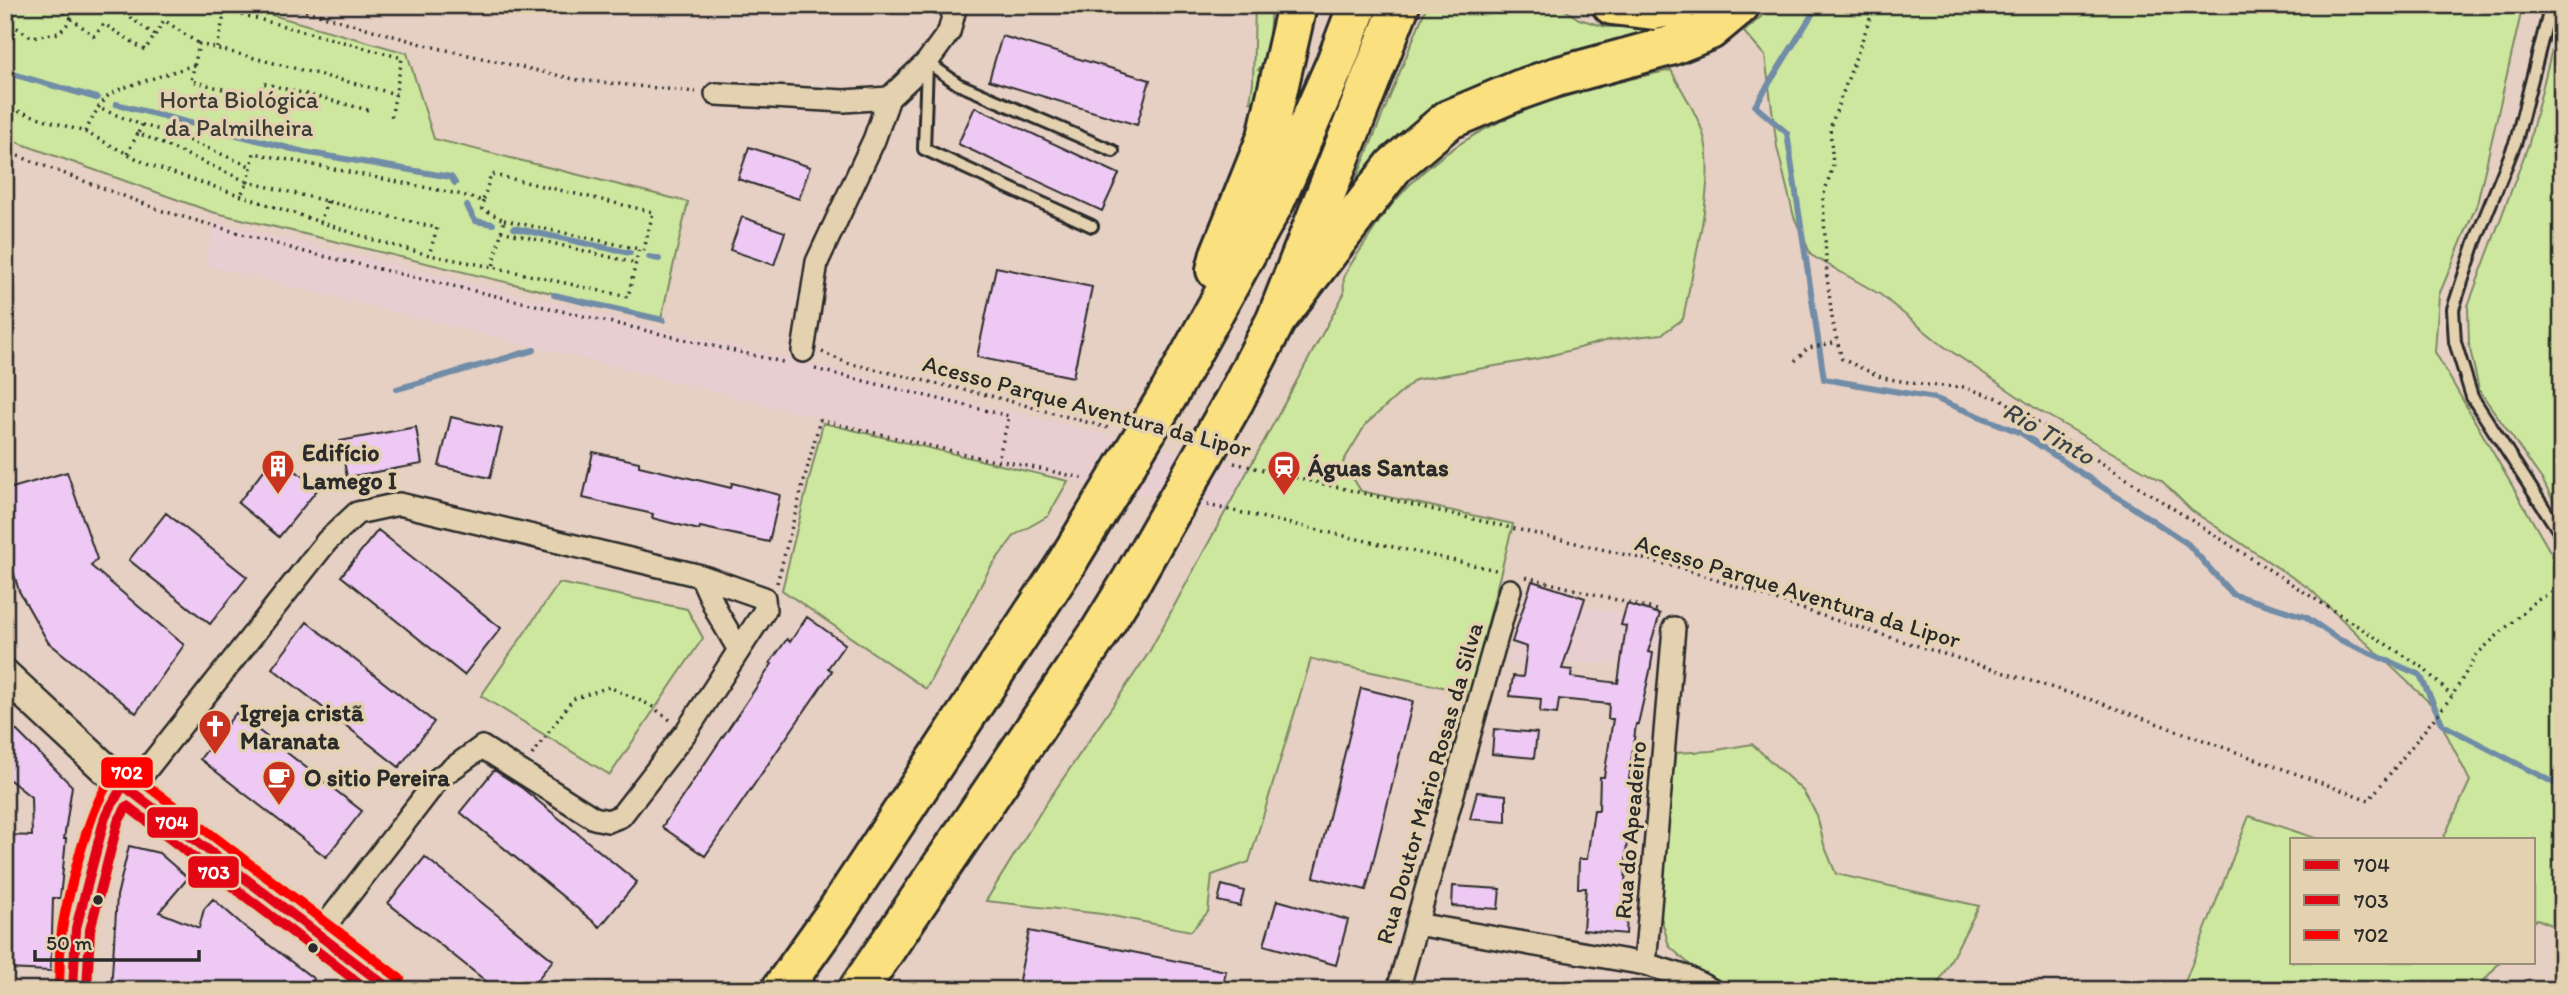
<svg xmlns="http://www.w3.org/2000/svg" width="2567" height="995" font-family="Itim,sans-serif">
<rect width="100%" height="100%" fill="#e6cfc3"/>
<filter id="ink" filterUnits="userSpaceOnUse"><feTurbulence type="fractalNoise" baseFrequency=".0143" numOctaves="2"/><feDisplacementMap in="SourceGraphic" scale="14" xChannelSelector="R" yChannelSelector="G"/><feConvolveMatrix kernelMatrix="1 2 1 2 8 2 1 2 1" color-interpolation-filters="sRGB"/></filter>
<g filter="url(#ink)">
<path fill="#e8cdd1" d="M215 222 1495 527 1484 571 989 460 205 265Z
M1531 593 1663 625 1655 663 1508 664Z"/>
<path fill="#cde79e" stroke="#7c8964" stroke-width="2" d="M5 5H236L407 53 434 139 688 202 661 319 212 212 5 138Z
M1255 5H1271C1269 25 1271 56 1258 70L1262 73 1253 103 1250 102 1253 83Z
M1427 5H1557L1579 19 1606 27H1654L1706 17 1406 136 1354 185Z
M1774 5H2523L2477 204 2439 295 2435 352 2555 560 2562 577V672L2559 680 2562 682V929L2537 919 2534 922V839H2443L2470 781 2432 705 2310 589 2191 510 2162 481 2038 410 1942 345 1881 295 1811 255 1794 217 1777 147 1765 56 1744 32Z
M2562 8V518L2543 481 2479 390 2469 344 2468 306 2529 143Z
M1671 70C1681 90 1696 111 1703 133 1718 179 1692 269 1683 319L1662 334 1609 340 1541 358 1415 380 1366 424 1343 462 1361 491 1513 524 1470 693 1311 659 1249 862 1212 875 1208 912 1191 931 1102 914 986 901 1043 808 1148 654 1344 294C1344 289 1343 282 1344 278 1348 265 1362 249 1369 237 1437 125 1551 96 1671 70Z
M823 423 1068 481 1048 516 1015 535 990 568 926 689 782 590Z
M559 583 687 609 703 638 610 775 481 696Z
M1752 744 1803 791 1817 815 1824 845 1836 874 1979 906 1935 990H1718L1669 946 1657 902 1655 823 1675 753 1711 751Z
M2249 816 2318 839H2292V962H2500L2476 990H2182Z"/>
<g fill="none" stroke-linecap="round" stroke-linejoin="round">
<path stroke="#718ca7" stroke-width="6" d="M1818 5 1755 106 1787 133 1824 379 1934 398 2021 433 2188 544 2232 594 2306 617 2338 639 2420 675 2443 725 2562 787
M5 72 97 98
M116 104 304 152 451 177 455 183
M467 206 475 221 493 224
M514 228 630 253
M649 257 659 259
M554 295 663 320
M397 389 534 350"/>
</g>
<path fill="#edc9f3" stroke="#2b2b2b" stroke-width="2" d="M1002 36 1150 80 1137 125 989 80Z
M975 107 1119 174 1102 211 958 144Z
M749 147 810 167 799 199 738 179Z
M742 217 785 232 774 265 730 250Z
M996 267 1092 287 1073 377 977 357Z
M451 417 502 429 490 478 439 466Z
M416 427 422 464 347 477 340 441Z
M593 452 639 462V466L731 488 732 483 780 495 769 542 700 527 699 530 652 518 653 514 583 498Z
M276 455 318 489 279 537 238 503Z
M67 472 97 559 91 566 184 645 136 713 48 642 19 591 5 543V490Z
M166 513 247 577 210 624 129 560Z
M378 530 501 628 464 675 341 576Z
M1532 581 1585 598 1562 669 1572 670 1571 677 1618 683 1626 626 1621 625 1627 604 1660 614 1648 652 1653 653 1650 671 1638 724H1636L1629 779H1635L1630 835H1627L1624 914H1627L1626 934 1583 930 1586 888H1578L1579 859H1587L1594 810H1599L1600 777H1604L1613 719H1608L1609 704 1559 699 1557 714 1540 712 1541 699 1510 696 1513 676 1523 677 1527 647 1512 642Z
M807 617 845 644 828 668 832 671 705 856 662 827 772 664 770 663 787 639 790 642Z
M307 622 434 722 399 767 272 668Z
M1361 688 1413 701 1366 890 1314 877Z
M236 713 362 811 326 857 200 759Z
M15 729 72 786 64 839H66L60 898H53L51 971 5 969V881L11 882 9 835 32 836 31 797 5 776V742Z
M1494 729 1537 733 1534 758 1492 754Z
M494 770 522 788 637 882 600 927 460 812Z
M1477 792 1506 795V822L1470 819Z
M129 846 159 853 188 878 159 912 199 928 204 909 213 899 244 926 314 979 306 990H111L117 896Z
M425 857 553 960 529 990H497L388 903Z
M1222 885 1244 891 1240 906 1218 901Z
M1453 886 1500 889 1498 909 1452 906Z
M1277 900 1348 920 1336 965 1264 945Z
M1029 931 1226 971 1222 990H1017Z"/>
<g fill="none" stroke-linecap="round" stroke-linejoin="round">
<defs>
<path id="lane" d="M2551 5 2516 141 2475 242 2453 309 2455 342 2472 397 2562 536
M927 62 958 84 1113 151
M927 64 924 149 1092 226"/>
<path id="street" d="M716 94 844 101 889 98 927 62 949 32 956 5
M803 351 817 262 874 140 889 98
M701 576 718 614 739 650
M1416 924 1645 964 1687 977 1712 990
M1645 964 1674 628
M73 990 76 928 105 817 123 785 143 774 327 541 357 513 399 504 701 576 764 598 765 610 686 732 621 816 608 821 594 818 482 747 439 778 318 935
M1398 990 1510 590"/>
<path id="secondary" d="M5 675 123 785 391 990"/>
<path id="highway" d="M1612 5 1654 10 1677 5
M1216 270 1220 254 1267 137 1297 5
M1276 320 1394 166 1448 120 1519 90 1556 77 1670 46 1710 30 1740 5
M1170 392 1275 201 1335 65 1358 5
M1234 401 1276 320 1400 5
M781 990 835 914 1066 564
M858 990 1098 635 1133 578"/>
</defs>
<use href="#lane" stroke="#2b2b2b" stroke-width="16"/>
<use href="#street" stroke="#2b2b2b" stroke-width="26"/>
<use href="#secondary" stroke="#2b2b2b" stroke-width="35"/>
<use href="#highway" stroke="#2b2b2b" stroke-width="44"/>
<path stroke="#2b2b2b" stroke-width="3.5" stroke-dasharray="2 5" stroke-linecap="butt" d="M52 5 72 19
M285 5 429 46 578 80 696 92
M1875 5 1830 128 1833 165 1823 197 1827 277 1833 325 1842 359 1883 378 1926 385 1963 387 2001 399 2422 667 2452 696
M5 20 31 37 59 33 72 19 94 36 104 24 145 50 155 35 112 5
M155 35 164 20 199 44
M217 48 225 10 402 58 391 119
M194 65 120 89 108 96 98 108 142 125 138 133 248 182 240 196
M5 107 85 132 98 108
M368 110 263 83 259 98 191 81 199 44 396 94
M142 125 171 133 252 167
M85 132 149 165 377 241 429 255 493 267 628 297 639 249 644 250 653 212 491 174 483 201 458 194 254 153 248 182 437 228 429 255
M5 151 163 211 301 251 787 363
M127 154 138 133
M483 201 482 209 504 220 493 267
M504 220 639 249
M320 223 327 201
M501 231 635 263
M822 352 847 363 991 396 1112 429
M1795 361 1808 348 1838 342
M815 369 1009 416 998 460 1083 478
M1234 463 1678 567 1841 622 2095 701 2369 800 2452 696 2477 654 2534 602 2562 587
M1207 505 1500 571
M1526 577 1661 611
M777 583 820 420 999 462
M532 755 573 699 609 687 650 705 670 720"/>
<use href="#lane" stroke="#e3d1af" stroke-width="10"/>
<use href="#street" stroke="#e3d1af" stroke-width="21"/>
<use href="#secondary" stroke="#e3d1af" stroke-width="30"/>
<use href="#highway" stroke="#fbe080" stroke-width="38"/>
<defs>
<path id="highway-bridge" d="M1066 564 1170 392
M1133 578 1234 401"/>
</defs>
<use href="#highway-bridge" stroke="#2b2b2b" stroke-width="44" stroke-linecap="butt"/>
<use href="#highway-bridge" stroke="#fbe080" stroke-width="38"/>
<defs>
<path id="bus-1" d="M73 990 76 928 105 817 123 785 391 990"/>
<path id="bus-2" d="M87 990 90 930 118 822 127 806 368 990"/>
<path id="bus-3" d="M59 989C60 968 59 945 63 924 68 895 95 778 122 771L132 774 400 979"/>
</defs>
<use href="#bus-1" stroke="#e3d1af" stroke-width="16"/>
<use href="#bus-2" stroke="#e3d1af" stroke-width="16"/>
<use href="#bus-3" stroke="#e3d1af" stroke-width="16"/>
<use href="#bus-1" stroke="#e30613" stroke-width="10"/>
<use href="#bus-2" stroke="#e30613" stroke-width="10"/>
<use href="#bus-3" stroke="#f00" stroke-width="10"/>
</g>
</g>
<defs>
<symbol id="building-pin" viewBox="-11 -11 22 30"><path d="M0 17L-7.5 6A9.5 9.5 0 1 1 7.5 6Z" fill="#c8321e" stroke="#e3d1af"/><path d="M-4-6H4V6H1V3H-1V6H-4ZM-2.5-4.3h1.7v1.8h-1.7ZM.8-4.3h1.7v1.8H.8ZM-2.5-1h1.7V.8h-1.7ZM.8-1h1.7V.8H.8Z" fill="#fff"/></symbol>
<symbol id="station-pin" viewBox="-11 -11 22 30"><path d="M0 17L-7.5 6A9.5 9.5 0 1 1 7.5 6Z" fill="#c8321e" stroke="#e3d1af"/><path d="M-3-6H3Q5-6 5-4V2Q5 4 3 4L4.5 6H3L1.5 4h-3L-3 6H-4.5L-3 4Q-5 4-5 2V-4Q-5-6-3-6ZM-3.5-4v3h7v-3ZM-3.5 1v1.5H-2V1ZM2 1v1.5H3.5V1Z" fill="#fff"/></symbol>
<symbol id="church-pin" viewBox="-11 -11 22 30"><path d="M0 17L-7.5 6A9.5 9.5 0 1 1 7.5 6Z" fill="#c8321e" stroke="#e3d1af"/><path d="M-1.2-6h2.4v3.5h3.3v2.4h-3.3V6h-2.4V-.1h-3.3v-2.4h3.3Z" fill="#fff"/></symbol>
<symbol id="cafe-pin" viewBox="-11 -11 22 30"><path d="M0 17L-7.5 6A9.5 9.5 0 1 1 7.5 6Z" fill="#c8321e" stroke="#e3d1af"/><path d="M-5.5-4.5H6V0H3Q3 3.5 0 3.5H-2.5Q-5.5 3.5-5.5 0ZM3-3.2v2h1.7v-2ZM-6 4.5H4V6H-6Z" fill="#fff"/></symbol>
</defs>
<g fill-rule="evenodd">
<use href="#building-pin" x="259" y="447" width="38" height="52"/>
<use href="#station-pin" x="1265" y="448" width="38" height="52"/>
<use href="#church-pin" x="196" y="707" width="38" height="52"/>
<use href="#cafe-pin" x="260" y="758" width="38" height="52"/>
</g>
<g fill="#2b2b2b" stroke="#e3d1af" stroke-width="2.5">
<circle cx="98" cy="900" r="6"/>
<circle cx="313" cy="948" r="6"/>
</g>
<g text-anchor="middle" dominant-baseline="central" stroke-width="7" stroke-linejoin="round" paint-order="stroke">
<g font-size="24" fill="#3b3e36" stroke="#e3d1af">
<text x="239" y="99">Horta Biológica<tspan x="239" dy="28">da Palmilheira</tspan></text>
</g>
<g font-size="24" fill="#2b2b2b" stroke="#e3d1af">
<text transform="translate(1087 406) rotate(15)">Acesso Parque Aventura da Lipor</text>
<text transform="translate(1798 591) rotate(17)">Acesso Parque Aventura da Lipor</text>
<text transform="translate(1429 783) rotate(-74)">Rua Doutor Mário Rosas da Silva</text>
<text transform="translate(1630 830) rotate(-85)">Rua do Apeadeiro</text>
</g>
<g font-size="24" font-weight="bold" fill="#2b2b2b" stroke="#e3d1af" text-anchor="start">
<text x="302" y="452">Edifício<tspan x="302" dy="28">Lamego I</tspan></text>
<text x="1308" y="467">Águas Santas</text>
<text x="240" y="712">Igreja cristã<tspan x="240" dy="28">Maranata</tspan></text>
<text x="304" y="777">O sitio Pereira</text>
</g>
<g font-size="26" font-style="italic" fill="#3c434a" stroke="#e3d1af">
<text transform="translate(2049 433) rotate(30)">Rio Tinto</text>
</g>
</g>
<g stroke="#e3d1af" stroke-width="2.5">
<rect x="100" y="756" width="54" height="33" rx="7" fill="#f00"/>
<rect x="146" y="806" width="53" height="33" rx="7" fill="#e30613"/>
<rect x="187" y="855" width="53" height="34" rx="7" fill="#e30613"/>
</g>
<g font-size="19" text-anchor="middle" font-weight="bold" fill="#fff">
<text x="127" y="779">702</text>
<text x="172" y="829">704</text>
<text x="214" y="879">703</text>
</g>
<rect width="2567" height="995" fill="none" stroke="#e3d1af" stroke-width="28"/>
<rect x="14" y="14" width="2539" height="967" fill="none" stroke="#2b2b2b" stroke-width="2.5" filter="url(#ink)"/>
<rect x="2290" y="838" width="245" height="126" fill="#e3d1af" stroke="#998f7a" stroke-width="2"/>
<rect x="2304" y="860" width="35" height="10" fill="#e30613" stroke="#998f7a" stroke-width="2"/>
<text x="2354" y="872" font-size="21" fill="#2b2b2b">704</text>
<rect x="2304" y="895" width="35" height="10" fill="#e30613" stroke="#998f7a" stroke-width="2"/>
<text x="2354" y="908" font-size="21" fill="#2b2b2b">703</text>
<rect x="2304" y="930" width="35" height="10" fill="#ff0000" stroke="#998f7a" stroke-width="2"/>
<text x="2354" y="942" font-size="21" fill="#2b2b2b">702</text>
<path d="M35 950v10h164v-10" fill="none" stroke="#2b2b2b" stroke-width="3.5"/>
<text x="46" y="950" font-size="21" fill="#2b2b2b" stroke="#e3d1af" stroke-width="5" paint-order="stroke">50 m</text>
</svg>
